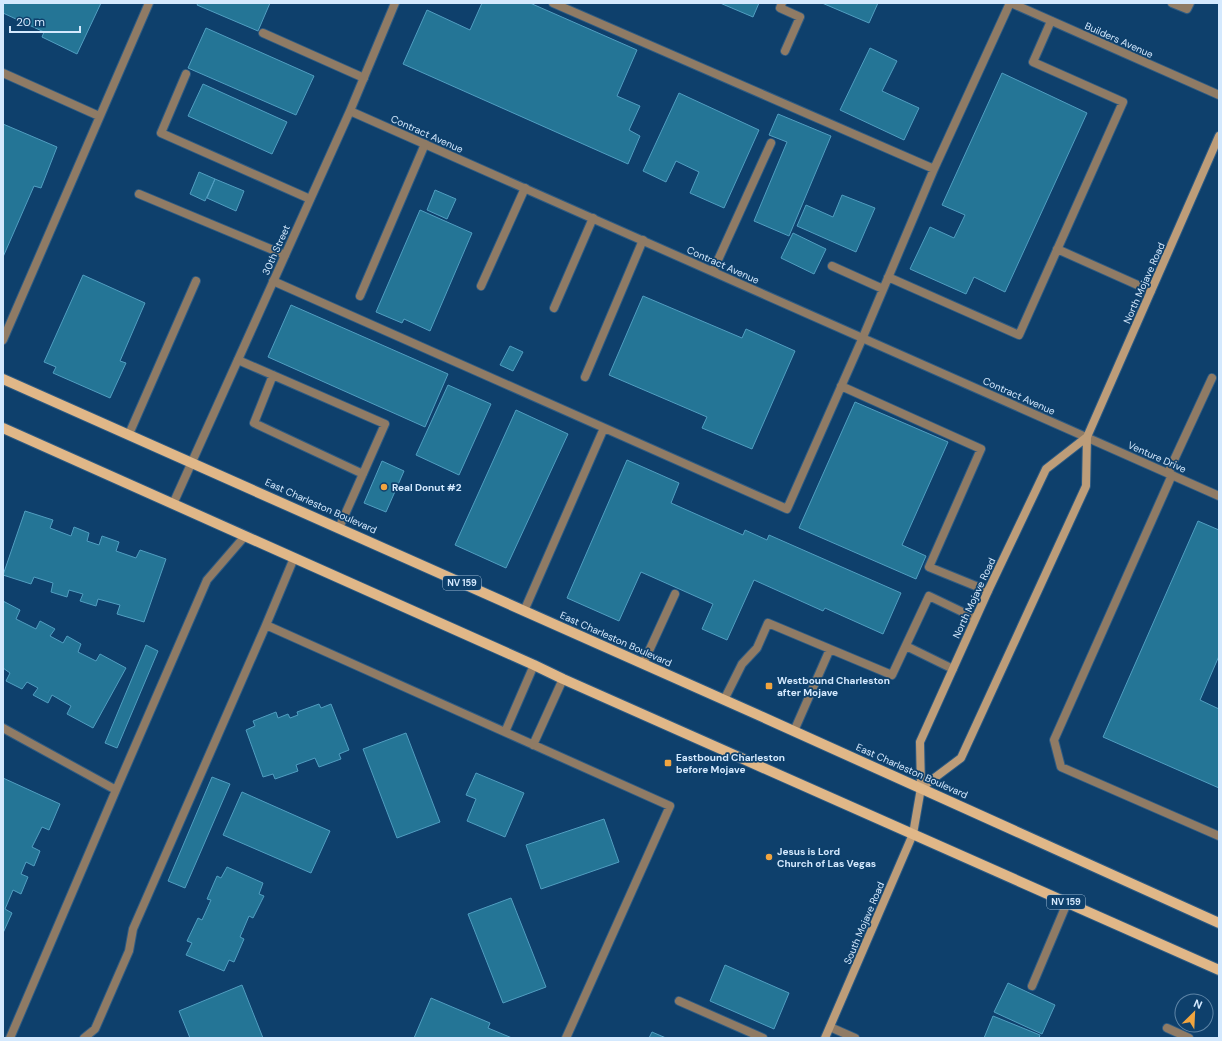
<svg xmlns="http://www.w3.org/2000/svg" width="1222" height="1041" font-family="'DM Sans',sans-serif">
<rect width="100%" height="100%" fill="#0e406c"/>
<path fill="#247596" stroke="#519ec1" d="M3 3H101L77 54 42 37 44 32 3 13Z
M198 3H270L258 31 197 5Z
M482 3H530L637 50 617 96 640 106 629 130 640 136 628 164 403 64 427 10 470 30Z
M720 3H759L753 17Z
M822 3H878L869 23Z
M206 28 314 76 296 115 188 68Z
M870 48 897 61 882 91 919 108 904 140 840 110Z
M1002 73 1087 113 1005 292 974 277 966 294 910 269 930 227 954 238 965 215 942 205Z
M203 84 287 122 272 154 188 116Z
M679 93 759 130 724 208 690 193 699 172 676 161 666 182 643 171Z
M778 114 831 136 789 236 754 221 787 142 769 135Z
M3 124 57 147 41 188 34 186 3 257Z
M199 172 215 179 205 201 190 194Z
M215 179 244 191 236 211 207 198Z
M435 190 456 199 447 219 427 210Z
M842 195 875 208 856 252 797 226 806 205 833 217Z
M420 210 472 233 430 331 404 319 402 323 376 312Z
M793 233 826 249 814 274 781 258Z
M83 275 145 303 120 361 126 363 110 398 53 373 56 367 44 362Z
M643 296 742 338 746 329 795 351 752 449 702 428 707 417 609 375Z
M291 305 448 374 425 427 268 357Z
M510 346 523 352 513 371 500 365Z
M448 385 491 404 459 475 416 455Z
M855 402 948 442 902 545 926 556 916 579 799 528Z
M516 410 568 434 506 568 455 545Z
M627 460 679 483 671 503 743 535 745 530 767 540 769 535 901 593 883 634 825 608 823 611 754 580 727 640 702 629 713 604 641 572 619 621 567 598Z
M382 461 404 471 386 512 364 503Z
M25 511 53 520 50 528 71 536 74 527 89 533 87 541 99 545 102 536 119 542 116 551 136 558 140 550 166 559 144 622 117 614 120 605 98 599 96 606 80 601 83 594 69 590 67 597 51 592 53 583 34 577 31 584 3 575Z
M1198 521 1219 530V656L1200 700 1219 709V788L1103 737Z
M3 601 20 610 16 619 36 629 40 621 55 629 50 636 63 643 67 636 81 644 78 652 96 661 100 654 126 668 93 728 67 714 71 706 52 695 48 703 33 695 38 688 27 682 22 689 6 681 10 673 3 668Z
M146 645 158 651 117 748 105 743Z
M319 704 321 708 331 704 349 750 339 754 341 759 319 767 315 758 296 765 298 771 275 779 273 774 263 777 246 730 255 726 253 721 276 712 278 718 288 714 290 718 298 715 297 712Z
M406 733 440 822 397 838 363 749Z
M476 773 524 793 505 837 467 821 476 799 466 795Z
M212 777 230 784 185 888 168 881Z
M3 778 60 804 49 830 42 827 32 847 40 851 34 866 26 862 21 874 28 877 21 894 13 890 5 909 12 913 3 933Z
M242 792 330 831 311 873 223 835Z
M604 819 619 862 541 889 526 845Z
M227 867 263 883 259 894 264 896 253 918 249 916 240 937 244 939 234 962 229 960 224 971 186 955 192 943 187 941 198 918 202 920 211 900 207 899 217 876 221 878Z
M511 898 546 987 503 1003 468 914Z
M725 965 789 993 774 1029 710 1001Z
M1008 983 1055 1005 1042 1034 994 1012Z
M242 985 263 1038H190L179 1011Z
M431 998 490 1023 488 1028 512 1038H414Z
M993 1016 1040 1035 1039 1038H984Z
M652 1032 666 1038H649Z"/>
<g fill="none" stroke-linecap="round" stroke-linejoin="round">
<defs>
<path id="lane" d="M553 3 934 169
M782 3 780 8 800 17 785 51
M1172 3 1187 9 1190 3
M263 33 364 78
M3 73 99 116
M186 74 161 133 310 199
M139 194 285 255
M1057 249 1151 291
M832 266 883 289
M713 271 771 143
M888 277 1019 335 1123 102 1033 62 1051 21
M273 281 787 509 863 337 934 169 1010 3
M481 286 525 188
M360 296 425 144
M554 308 593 218
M3 340 149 3
M238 360 385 424 339 528
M273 375 254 423 363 474
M585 377 643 240
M841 386 981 449 929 567 988 591
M129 434 196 281
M1168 473 1212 378
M1172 475 1054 740 1061 767 1219 836
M524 611 604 428
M266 625 294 558
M906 646 953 669
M643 664 675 594
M724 700 742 664 757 648 768 623 892 675 929 596 975 618
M3 728 116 790 10 1038
M794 731 830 649
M505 732 534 665
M533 745 563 679
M116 790 207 580 245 536
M1032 986 1067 903
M679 1001 763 1038
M1167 1028 1189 1038
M84 1038 95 1029 129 951 133 929 266 625 670 806 566 1038"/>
<path id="street" d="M1011 3 1219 95
M350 111 1219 496
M173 504 350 111 395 3
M830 1027 855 1038"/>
<path id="secondary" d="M921 788 961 758 1086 486 1087 437 1219 136
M825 1038 913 834 921 788 920 742 988 591 1046 469 1087 437"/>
<path id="primary" d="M3 379 756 714 1219 923
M3 428 534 665 563 679 1219 970"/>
</defs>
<use href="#lane" stroke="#2e5b83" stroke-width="10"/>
<use href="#street" stroke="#2e5b83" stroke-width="10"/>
<use href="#secondary" stroke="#2e5b83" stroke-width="10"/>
<use href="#primary" stroke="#2e5b83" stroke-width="12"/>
<use href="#lane" stroke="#8f7b65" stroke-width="8"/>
<use href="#street" stroke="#8f7b65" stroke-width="8"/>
<use href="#secondary" stroke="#bd9d79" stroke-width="8"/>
<use href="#primary" stroke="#e0b788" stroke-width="10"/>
</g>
<g fill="#f1a540" stroke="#0e406c" stroke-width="1.5">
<circle cx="384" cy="487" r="4"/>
<rect x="765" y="682" width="8" height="8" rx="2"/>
<rect x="664" y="759" width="8" height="8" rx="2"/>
<circle cx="769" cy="857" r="4"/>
</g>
<g text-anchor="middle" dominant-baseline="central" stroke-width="3.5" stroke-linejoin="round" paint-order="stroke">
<g fill="#0e406c" stroke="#99b6d2" stroke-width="1">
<rect x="443" y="576" width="38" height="14" rx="3"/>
<rect x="1047" y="895" width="38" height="14" rx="3"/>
</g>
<g font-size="9" font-weight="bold" fill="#d4e9fe">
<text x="462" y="583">NV 159</text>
<text x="1066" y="902">NV 159</text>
</g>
<g font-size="10" fill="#d4e9fe" stroke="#0e406c">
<text transform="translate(1119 40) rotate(24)">Builders Avenue</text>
<text transform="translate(427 134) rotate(24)">Contract Avenue</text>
<text transform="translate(276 250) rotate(-66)">30th Street</text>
<text transform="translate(723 265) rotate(24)">Contract Avenue</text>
<text transform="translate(1144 283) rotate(-66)">North Mojave Road</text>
<text transform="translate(1019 396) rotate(24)">Contract Avenue</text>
<text transform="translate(1157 457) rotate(24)">Venture Drive</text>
<text transform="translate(321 506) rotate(24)">East Charleston Boulevard</text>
<text transform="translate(974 598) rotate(-65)">North Mojave Road</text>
<text transform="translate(616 639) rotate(24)">East Charleston Boulevard</text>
<text transform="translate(912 771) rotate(24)">East Charleston Boulevard</text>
<text transform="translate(864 923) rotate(-67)">South Mojave Road</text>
</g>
<g font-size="10" font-weight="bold" fill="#d4e9fe" stroke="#0e406c" text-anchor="start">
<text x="392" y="487">Real Donut #2</text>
<text x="777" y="680">Westbound Charleston<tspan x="777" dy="12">after Mojave</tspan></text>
<text x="676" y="757">Eastbound Charleston<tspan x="676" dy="12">before Mojave</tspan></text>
<text x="777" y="851">Jesus is Lord<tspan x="777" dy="12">Church of Las Vegas</tspan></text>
</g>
</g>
<rect width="1222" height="1041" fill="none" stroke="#d4e9fe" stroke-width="8"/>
<g transform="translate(1194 1013) rotate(24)"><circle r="19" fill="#0e406c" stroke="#5d84a6"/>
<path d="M0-3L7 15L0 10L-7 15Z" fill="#f1a540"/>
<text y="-6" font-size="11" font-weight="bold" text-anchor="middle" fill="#d4e9fe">N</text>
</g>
<path d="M10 26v6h70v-6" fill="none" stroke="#d4e9fe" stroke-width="2"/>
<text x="16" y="26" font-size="12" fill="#d4e9fe" stroke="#0e406c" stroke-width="3" paint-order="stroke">20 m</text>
</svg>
